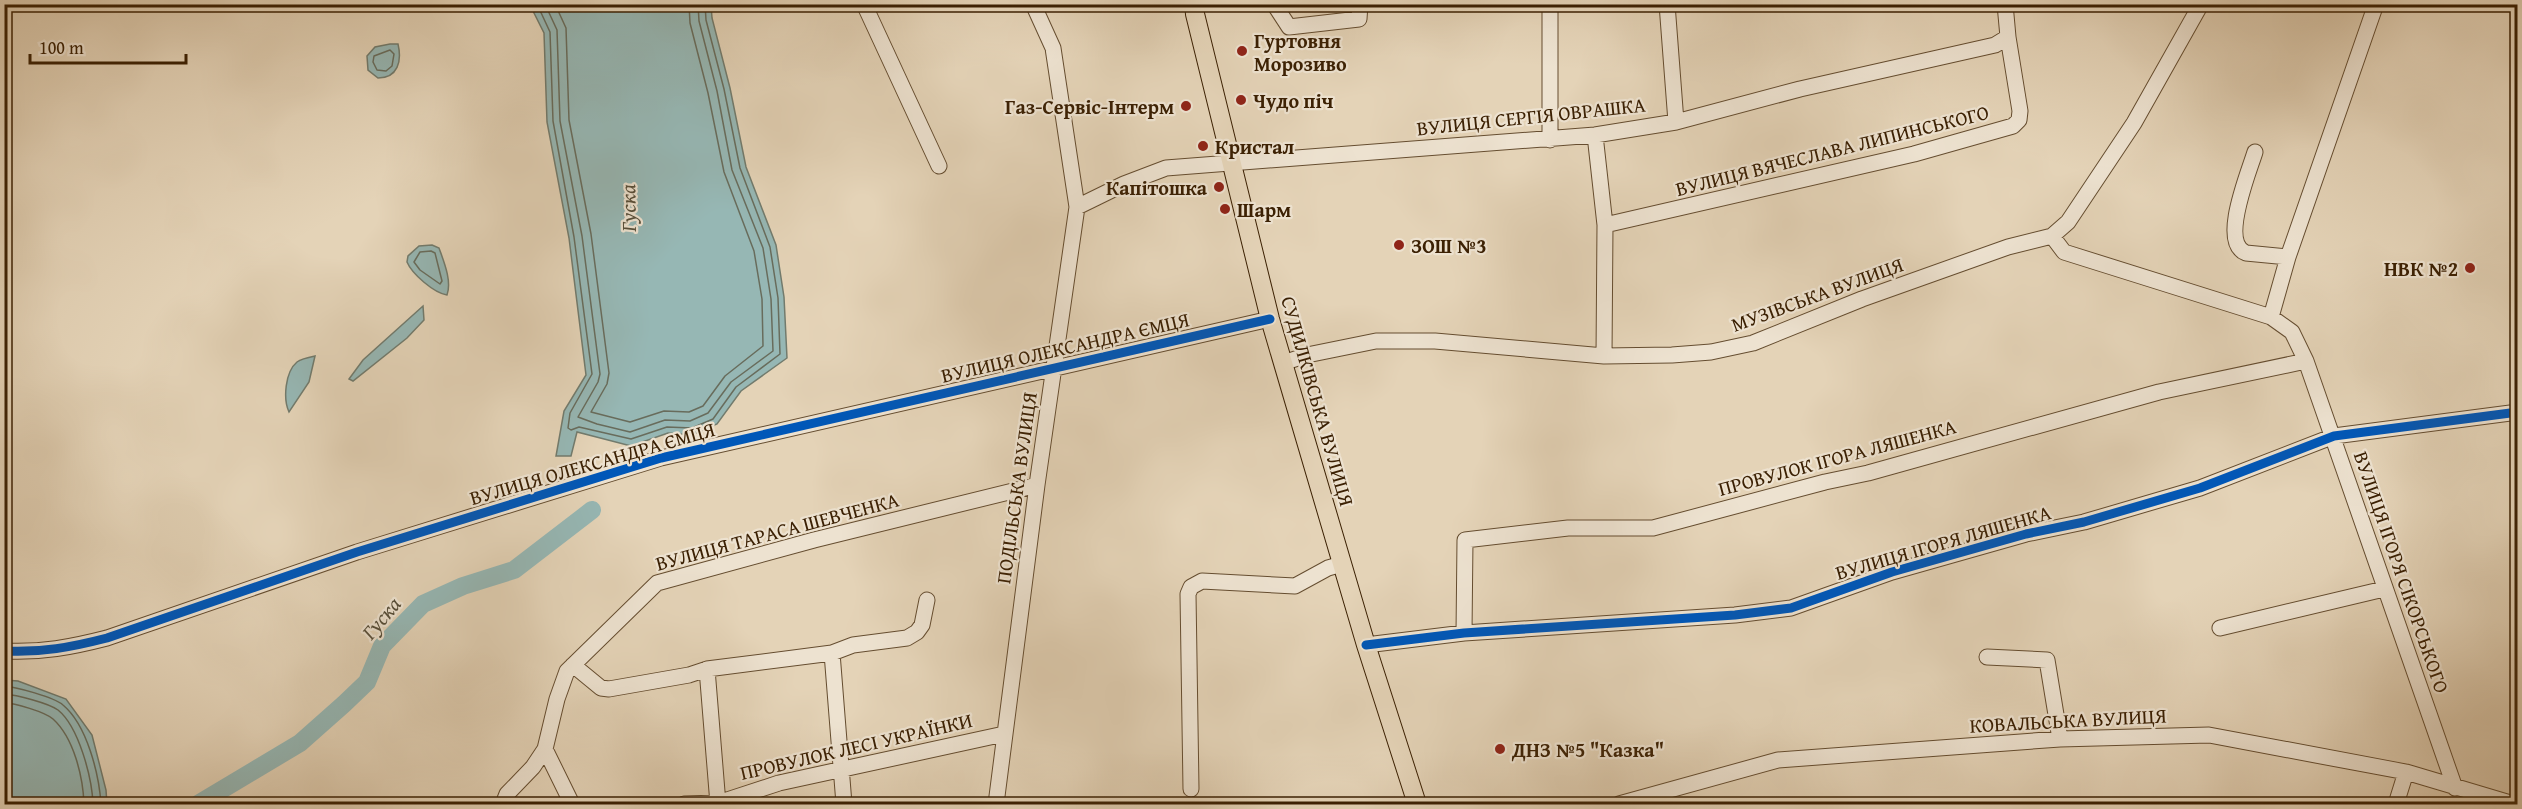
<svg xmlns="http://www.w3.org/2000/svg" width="2522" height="809" font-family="'Gentium Book Plus',serif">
<rect width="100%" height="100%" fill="#e4d3b7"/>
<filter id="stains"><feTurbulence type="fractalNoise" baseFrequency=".00333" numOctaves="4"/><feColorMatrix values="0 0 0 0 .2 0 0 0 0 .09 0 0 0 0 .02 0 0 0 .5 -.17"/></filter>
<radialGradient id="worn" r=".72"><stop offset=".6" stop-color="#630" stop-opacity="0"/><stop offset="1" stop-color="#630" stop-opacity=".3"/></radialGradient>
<path fill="#96b7b4" stroke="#727b6d" stroke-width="1.5" d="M530 5H711L712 18 730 88 746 167 776 245 784 297 787 358 741 391 717 424 692 435 668 433 631 446 577 432 571 456H556L564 411 586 375 569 238 547 122 544 33Z
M390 44H398C402 61 398 78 378 78L368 70 367 56 375 47Z
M432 245 439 248C444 262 452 281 447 295 434 293 412 274 407 262L408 256 419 246Z
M423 306 424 320 407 338 353 381 349 379 363 360Z
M315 356 309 382 289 412C283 399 285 372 297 362 301 359 310 357 315 356Z
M5 680 18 681 66 699 92 735 106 790 107 804H5Z"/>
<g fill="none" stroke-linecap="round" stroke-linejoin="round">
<path stroke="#686c5c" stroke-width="1.5" d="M537 4 550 32 553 121 574 237 592 374 570 413 568 428 571 430 579 427 631 439 667 427 692 428 713 419 736 387 780 354 778 298 770 247 740 168 724 89 706 20 705 4
M545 4 557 30 560 121 582 236 600 374 598 382 578 417 597 424 630 432 665 420 690 421 708 413 731 382 773 351 771 299 763 248 732 170 717 91 699 21 698 4
M555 4 566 28 569 120 591 234 609 373 607 384 591 412 630 422 664 411 689 412 703 406 725 376 763 346 762 299 754 251 724 172 708 93 690 23 689 4
M390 50 394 54 392 66 386 71 377 70 373 62 374 56Z
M431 251 435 253 442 281 440 284 420 270 414 262 420 252Z
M4 686C16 687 54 697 63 705 87 725 99 774 101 804
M4 694C17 695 48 703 58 710 79 727 92 778 93 804
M4 703C15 703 45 712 53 719 74 738 83 777 84 804"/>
<path stroke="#96b7b4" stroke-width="18" d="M198 804 300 743 344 704 367 682 382 646 423 604 463 586 514 570 592 510"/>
<defs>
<path id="minor" d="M864 4 939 166
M1274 4 1289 27 1359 19 1360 4
M1550 4V140
M1667 4 1676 122
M2376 4 2288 257 2271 317 2292 332 2306 361 2455 788
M1595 135 1605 225 1604 356
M2255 152C2249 172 2219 243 2246 253L2288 257
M1077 207 1124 184 1166 168 1595 135 1676 122 1800 89 1995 45 2008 37 2005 4
M1605 225 1914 154 2013 126 2019 120 2020 111 2008 37
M2052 236 2064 252 2271 317
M1283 363 1307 355 1376 341H1435L1604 356 1672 355 1711 352 1753 343 1862 299 2008 247 2052 236 2068 222 2134 123 2201 4
M2220 628 2384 589
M1464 633 1465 540 1568 528H1653L1825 482 1868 473 2159 392 2306 361
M1366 645 1464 633 1735 615 1791 608 1892 572 2026 534 2084 522 2200 488 2334 436 2518 412
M4 651C41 653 72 647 107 638L357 552 661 458 1270 319
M832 653 844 804
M1987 657 2047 660 2060 739
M573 665 601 688 609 689 689 675 707 669
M545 749 572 804
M1191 789 1188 594 1191 587 1202 581 1295 586 1328 568 1342 564
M503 804 507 794 533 767 545 749 557 699 567 671 657 583 814 540 1037 485
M684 804 718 803 779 783 1004 734
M718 804 707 669 832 653 853 645 907 638 917 632 922 625 927 600
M996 804 1037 485 1077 207 1053 48 1033 4
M1619 804 1778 760 2060 739 2209 735 2406 772 2510 803 2518 802
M2396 804 2406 772"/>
<path id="major" d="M1194 4 1195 14 1270 319 1366 645 1417 804"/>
</defs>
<use href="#minor" stroke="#654d30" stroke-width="17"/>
<use href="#major" stroke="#3b2003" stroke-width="20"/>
<use href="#minor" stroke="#ede2d0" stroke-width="15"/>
<use href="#major" stroke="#e4d3b7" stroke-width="18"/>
<defs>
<path id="cycleway" d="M1366 645 1464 633 1735 615 1791 608 1892 572 2026 534 2084 522 2200 488 2334 436 2518 412
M4 651C41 653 72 647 107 638L357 552 661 458 1270 319"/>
</defs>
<use href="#cycleway" stroke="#ede2d0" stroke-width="13"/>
<use href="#cycleway" stroke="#0057b8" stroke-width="9"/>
</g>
<g fill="#8f2418" stroke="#ede2d0" stroke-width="2">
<circle cx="1242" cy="51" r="6"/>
<circle cx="1241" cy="100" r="6"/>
<circle cx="1186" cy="106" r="6"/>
<circle cx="1203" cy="146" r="6"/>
<circle cx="1219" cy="187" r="6"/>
<circle cx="1225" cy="209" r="6"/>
<circle cx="1399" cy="245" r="6"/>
<circle cx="2470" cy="268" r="6"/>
<circle cx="1500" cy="749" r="6"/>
</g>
<g text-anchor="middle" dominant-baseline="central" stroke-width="4.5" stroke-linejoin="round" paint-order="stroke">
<g font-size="20" font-weight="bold" fill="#3b2003" stroke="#ede2d0" text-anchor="start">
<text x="1254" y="40">Гуртовня<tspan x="1254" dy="23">Морозиво</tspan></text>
<text x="1253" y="100">Чудо піч</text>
<text x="1174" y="106" text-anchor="end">Газ-Сервіс-Інтерм</text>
<text x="1215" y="146">Кристал</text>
<text x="1207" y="187" text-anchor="end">Капітошка</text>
<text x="1237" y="209">Шарм</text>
<text x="1411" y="245">ЗОШ №3</text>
<text x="2458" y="268" text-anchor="end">НВК №2</text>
<text x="1512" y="749">ДНЗ №5 "Казка"</text>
</g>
<g font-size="20" fill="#3b2003" stroke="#ede2d0">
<text transform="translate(1531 116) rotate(-6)">ВУЛИЦЯ СЕРГІЯ ОВРАШКА</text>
<text transform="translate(1832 150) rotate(-14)">ВУЛИЦЯ ВЯЧЕСЛАВА ЛИПИНСЬКОГО</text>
<text transform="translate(1817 294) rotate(-20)">МУЗІВСЬКА ВУЛИЦЯ</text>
<text transform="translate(1065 347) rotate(-13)">ВУЛИЦЯ ОЛЕКСАНДРА ЄМЦЯ</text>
<text transform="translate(1318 401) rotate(74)">СУДИЛКІВСЬКА ВУЛИЦЯ</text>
<text transform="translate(1837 457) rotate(-15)">ПРОВУЛОК ІГОРА ЛЯШЕНКА</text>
<text transform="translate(592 463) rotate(-16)">ВУЛИЦЯ ОЛЕКСАНДРА ЄМЦЯ</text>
<text transform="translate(1016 488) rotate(-82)">ПОДІЛЬСЬКА ВУЛИЦЯ</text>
<text transform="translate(777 531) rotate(-15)">ВУЛИЦЯ ТАРАСА ШЕВЧЕНКА</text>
<text transform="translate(1943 542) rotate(-16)">ВУЛИЦЯ ІГОРЯ ЛЯШЕНКА</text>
<text transform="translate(2402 572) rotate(71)">ВУЛИЦЯ ІГОРЯ СІКОРСЬКОГО</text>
<text transform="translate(2068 720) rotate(-3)">КОВАЛЬСЬКА ВУЛИЦЯ</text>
<text transform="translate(856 746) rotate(-13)">ПРОВУЛОК ЛЕСІ УКРАЇНКИ</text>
</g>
<g font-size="21" font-style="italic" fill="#564d38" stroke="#ede2d0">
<text transform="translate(628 208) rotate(-91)">Гуска</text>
<text transform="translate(381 618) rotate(-50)">Гуска</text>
</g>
</g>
<rect width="2522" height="809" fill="none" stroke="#e4d3b7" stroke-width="24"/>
<rect x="6" y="6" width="2510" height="797" fill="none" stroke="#3b2003" stroke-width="3"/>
<rect x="12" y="12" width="2498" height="785" fill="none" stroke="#3b2003" stroke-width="1.5"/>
<path d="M30 54v9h156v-9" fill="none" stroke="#3b2003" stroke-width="3"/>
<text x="39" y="54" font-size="18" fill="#3b2003" stroke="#ede2d0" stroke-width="4.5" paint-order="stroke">100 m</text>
<rect width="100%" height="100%" filter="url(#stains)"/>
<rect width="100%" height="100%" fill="url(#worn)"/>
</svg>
